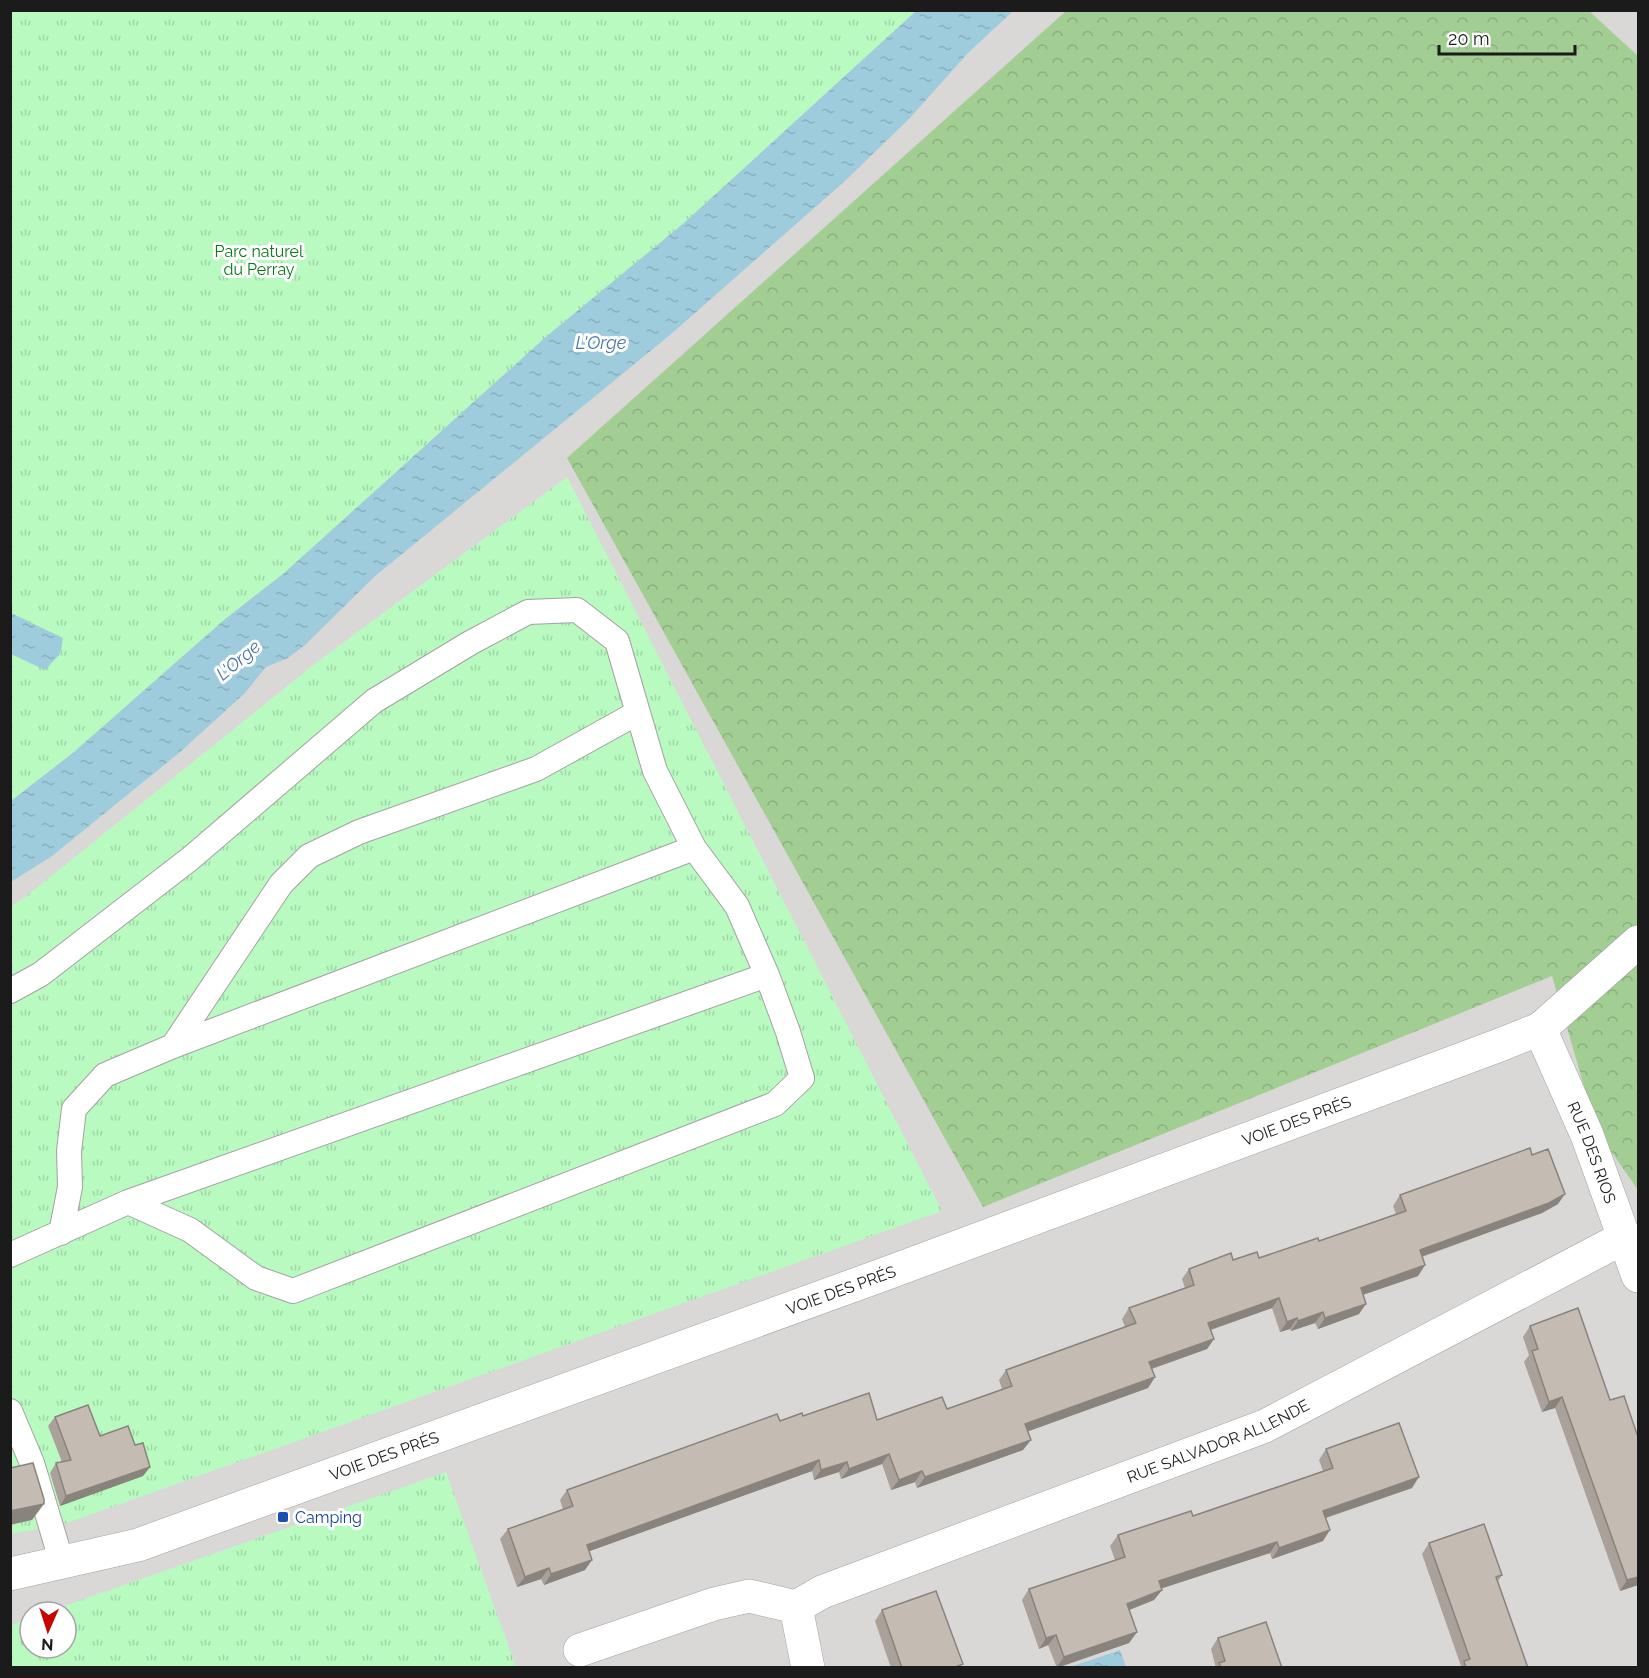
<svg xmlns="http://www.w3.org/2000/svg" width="1649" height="1678" font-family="Raleway,sans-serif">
<defs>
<pattern id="forest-crowns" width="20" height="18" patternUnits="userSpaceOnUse" patternTransform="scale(1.5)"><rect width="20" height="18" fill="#a2cd93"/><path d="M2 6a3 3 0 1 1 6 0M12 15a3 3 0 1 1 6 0" fill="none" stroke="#8baf7e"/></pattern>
<pattern id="park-tufts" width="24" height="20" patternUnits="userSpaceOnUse" patternTransform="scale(1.5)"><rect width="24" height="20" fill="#b9fac1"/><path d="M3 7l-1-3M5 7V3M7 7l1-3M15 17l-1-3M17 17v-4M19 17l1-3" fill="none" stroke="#9ed6a5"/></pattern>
<pattern id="water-ripples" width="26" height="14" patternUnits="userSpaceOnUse" patternTransform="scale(1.5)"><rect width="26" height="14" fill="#9eccdc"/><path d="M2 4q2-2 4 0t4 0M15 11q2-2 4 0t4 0" fill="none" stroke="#88afbc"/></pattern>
</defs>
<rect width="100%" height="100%" fill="#ede9df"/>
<path fill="#d9d8d7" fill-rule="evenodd" d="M11 11H1638V1667L11 1668ZM30 1612H66V1648H30Z"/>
<path fill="url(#forest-crowns)" d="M1066 11H1589L1638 56V1190L1597 1131 1552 976 983 1207 567 458Z"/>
<path fill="url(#park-tufts)" d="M11 11H916L684 223 547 336 283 574 224 620 74 752 11 801Z
M567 477 942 1211 67 1523 11 1534V906L24 898 317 662Z
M446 1472 516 1667H11V1625L30 1618V1648H66V1612H47Z"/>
<path fill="url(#water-ripples)" d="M916 11H1013L968 53 909 119 845 181 670 335 374 577 305 645 288 658 266 667 245 693 179 753 52 856 11 882V801L74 752 224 620 283 574 547 336 684 223Z
M11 613 63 638 60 654 45 670 11 654Z
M1120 1650 1126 1667H1073V1666Z"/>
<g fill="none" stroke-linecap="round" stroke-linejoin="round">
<defs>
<path id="lane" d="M10 991 41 974 191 858 374 701 470 643 528 612 577 610 617 641 655 771 694 848 737 906 767 975 788 1032 802 1078 775 1104 293 1291 256 1278 190 1230 128 1202
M173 1046 281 884 309 856 359 832 536 769 637 713
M61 1233 70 1187 69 1151 74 1109 105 1075 173 1046 694 848
M10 1255 128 1202 767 975
M10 1411 32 1463 62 1563"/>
<g id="street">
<path id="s1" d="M1540 1029 1587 1135 1638 1276"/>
<path id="s2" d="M10 1574 138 1545 882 1275 1497 1046 1540 1029 1638 942"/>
<path d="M580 1650 714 1604 749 1596 796 1607"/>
<path id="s3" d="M808 1668 796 1607 822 1592 1265 1426 1625 1237"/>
</g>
</defs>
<use href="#lane" stroke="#a2a2a2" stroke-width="26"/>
<use href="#street" stroke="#a2a2a2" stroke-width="34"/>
<use href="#lane" stroke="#fff" stroke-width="24"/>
<use href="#street" stroke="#fff" stroke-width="33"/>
</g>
<path fill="#a9a19a" d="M1532 1155 1558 1204 1542 1213 1422 1257 1425 1265 1418 1276 1363 1295 1359 1314 1318 1329 1315 1323 1291 1331 1290 1329 1280 1332 1272 1308 1211 1330 1214 1339 1207 1349 1152 1369 1155 1377 1148 1388 1028 1431 1023 1450 917 1488 915 1482 891 1490 882 1464 841 1479 839 1472 814 1480 812 1471 589 1551 585 1570 544 1585 541 1579 517 1587 500 1539 508 1529 563 1509 560 1500 567 1490 780 1421 803 1416 877 1420 947 1409 1002 1389 999 1380 1006 1370 1125 1327 1122 1319 1129 1308 1185 1288 1182 1279 1189 1269 1233 1260 1259 1258 1319 1241 1396 1214 1393 1206 1400 1195Z
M1530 1326 1610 1400 1638 1437V1585L1620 1591 1555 1408 1542 1412 1524 1362 1529 1355 1523 1337Z
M55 1417 100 1436 135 1445 150 1467 143 1476 60 1506 50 1473 56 1463 62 1462 48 1426Z
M1326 1449 1412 1488 1326 1518 1323 1541 1272 1559 1270 1553 1161 1588 1162 1590 1154 1600 1129 1610 1137 1632 1129 1643 1057 1668 1048 1645 1039 1649 1022 1600 1029 1589 1115 1560 1110 1546 1118 1535 1193 1516 1323 1471 1319 1460Z
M1429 1543 1502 1575 1498 1581 1528 1668H1460L1461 1666 1422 1554Z
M882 1610 960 1668H891L875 1621Z
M1218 1638 1282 1668H1216L1211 1649Z"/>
<path fill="#89837d" d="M1565 1194 1558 1204 1542 1213 1412 1260 1420 1250Z
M1425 1265 1418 1276 1353 1298 1361 1288Z
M1279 1298 1272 1308 1201 1333 1208 1323Z
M1366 1304 1359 1314 1318 1329 1325 1318Z
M1323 1312 1315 1323 1291 1331 1298 1321Z
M1297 1318 1290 1329 1280 1332 1287 1322Z
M1214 1339 1207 1349 1142 1372 1149 1362Z
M1155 1377 1148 1388 1018 1435 1025 1424Z
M1562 1397 1555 1408 1542 1412 1549 1402Z
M1031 1440 1023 1450 917 1488 925 1477Z
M889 1454 882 1464 841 1479 849 1469Z
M819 1460 812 1471 579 1555 587 1545Z
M847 1462 839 1472 814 1480 821 1470Z
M150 1467 143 1476 60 1506 66 1496Z
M922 1471 915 1482 891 1490 899 1480Z
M1419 1477 1412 1488 1316 1521 1323 1511Z
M44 1504 32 1520 10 1525V1511Z
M1330 1530 1323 1541 1272 1559 1279 1548Z
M1277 1542 1270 1553 1151 1592 1159 1581Z
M592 1560 585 1570 544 1585 551 1574Z
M549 1568 541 1579 517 1587 525 1577Z
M1638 1577V1585L1620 1591 1627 1580Z
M1162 1590 1154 1600 1119 1614 1127 1604Z
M1137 1632 1129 1643 1056 1668 1064 1657Z
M1056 1635 1048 1645 1039 1649 1046 1638Z"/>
<path fill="#c4bbb3" stroke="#89837d" stroke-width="1.5" d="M1530 1148 1532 1155 1548 1149 1565 1194 1549 1203 1420 1250 1425 1265 1361 1288 1366 1304 1325 1318 1323 1312 1298 1321 1297 1318 1287 1322 1279 1298 1208 1323 1214 1339 1149 1362 1155 1377 1025 1424 1031 1440 925 1477 922 1471 899 1480 889 1454 849 1469 847 1462 821 1470 819 1460 587 1545 592 1560 551 1574 549 1568 525 1577 508 1529 573 1506 567 1490 777 1414 780 1421 802 1413 803 1416 869 1393 877 1420 942 1397 947 1409 1012 1386 1006 1370 1136 1323 1129 1308 1194 1285 1189 1269 1231 1253 1233 1260 1257 1252 1259 1258 1318 1238 1319 1241 1406 1211 1400 1195Z
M1578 1308 1610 1400 1624 1396 1638 1437V1577L1627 1580 1562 1397 1549 1402 1532 1351 1538 1349 1530 1326Z
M88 1405 100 1436 128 1426 135 1445 143 1443 150 1467 66 1496 56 1463 71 1460 55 1417Z
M1399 1423 1419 1477 1323 1511 1330 1530 1279 1548 1277 1542 1159 1581 1162 1590 1127 1604 1137 1632 1064 1657 1056 1635 1046 1638 1029 1589 1125 1557 1118 1535 1191 1511 1193 1516 1333 1468 1326 1449Z
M33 1463 44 1499V1504L10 1511V1468Z
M1484 1524 1502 1575 1496 1577 1528 1668H1466L1464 1661 1470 1659 1429 1543Z
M936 1591 963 1664 953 1668H902L882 1610Z
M1266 1622 1282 1668H1221L1219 1663 1225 1661 1218 1638Z"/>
<rect fill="#1a4fb4" stroke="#fff" stroke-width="2" x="277" y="1511" width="12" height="12" rx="3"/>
<g text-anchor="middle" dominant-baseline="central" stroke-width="6" stroke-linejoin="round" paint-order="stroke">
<g font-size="16" fill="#097816" stroke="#fff">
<text x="259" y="251">Parc naturel<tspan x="259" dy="18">du Perray</tspan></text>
</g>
<g font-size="16" fill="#1b1b1b" stroke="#fff">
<text stroke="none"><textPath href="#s2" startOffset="1365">VOIE DES PRÉS</textPath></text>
<text stroke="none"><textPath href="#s1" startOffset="134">RUE DES RIOS</textPath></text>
<text stroke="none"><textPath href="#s2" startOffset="879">VOIE DES PRÉS</textPath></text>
<text stroke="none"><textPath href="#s3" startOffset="516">RUE SALVADOR ALLENDE</textPath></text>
<text stroke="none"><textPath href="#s2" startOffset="393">VOIE DES PRÉS</textPath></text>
</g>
<g font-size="16" fill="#164399" stroke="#fff" text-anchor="start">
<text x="295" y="1517">Camping</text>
</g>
<g font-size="18" font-style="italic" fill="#4775ab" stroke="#fff">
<text x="601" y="342">L'Orge</text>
<text transform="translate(238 660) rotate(-40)">L'Orge</text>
</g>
</g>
<rect width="1649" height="1678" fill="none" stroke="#1b1b1b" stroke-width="24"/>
<g transform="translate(48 1630) rotate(183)"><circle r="28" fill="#ffffff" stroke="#a4a4a4" stroke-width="1.5"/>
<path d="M0-4.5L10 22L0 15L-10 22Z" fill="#c50700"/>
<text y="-9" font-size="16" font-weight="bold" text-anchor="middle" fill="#1b1b1b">N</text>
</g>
<path d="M1439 45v9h136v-9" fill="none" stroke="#1b1b1b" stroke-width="3"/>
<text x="1448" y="45" font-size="18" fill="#1b1b1b" stroke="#ffffff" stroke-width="4.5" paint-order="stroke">20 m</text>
</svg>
